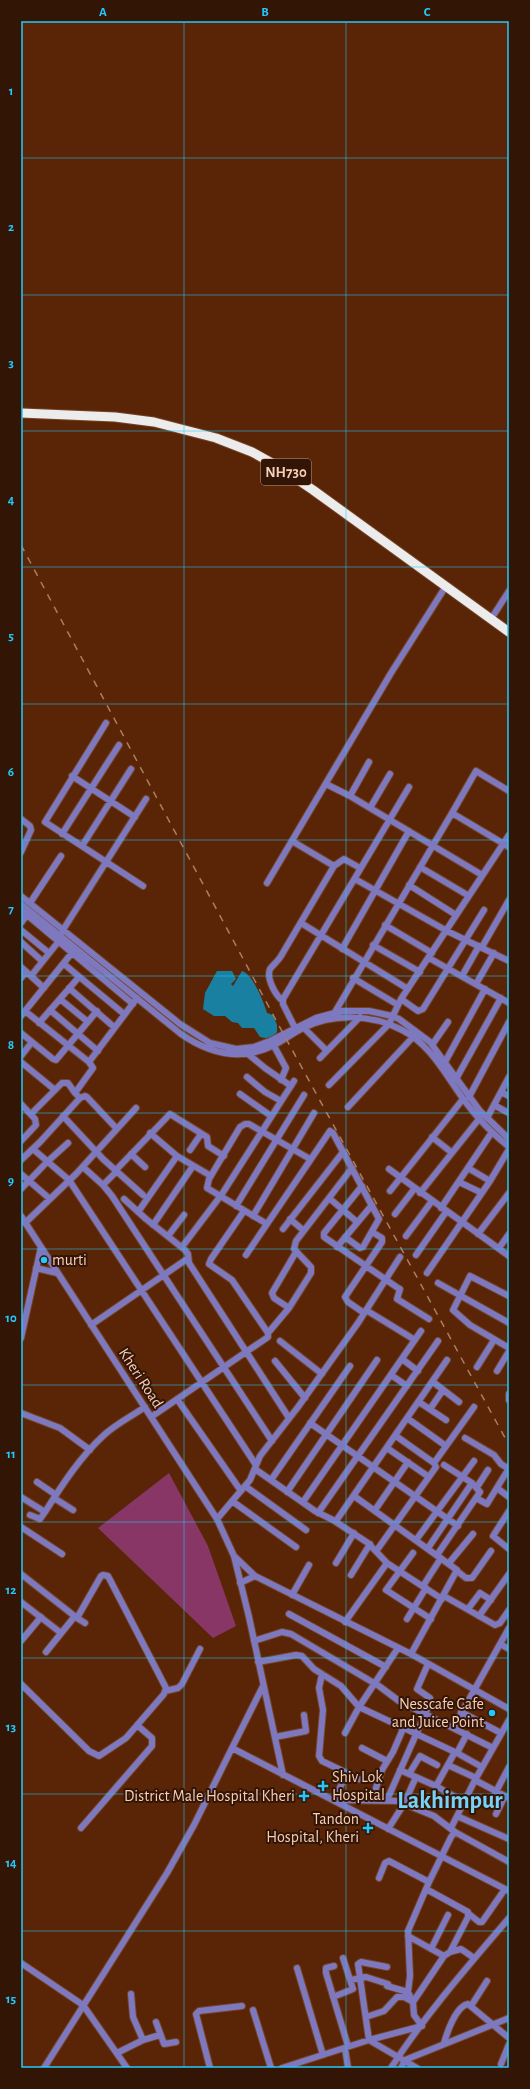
<svg xmlns="http://www.w3.org/2000/svg" width="530" height="2089" font-family="'Alegreya Sans',sans-serif">
<rect width="100%" height="100%" fill="#592506"/>
<path fill="#883666" d="M169 1473 208 1546 236 1626 213 1638 98 1528Z"/>
<path fill="#1980a2" d="M217 971H232L236 979 231 984 233 986 242 971C253 974 264 1003 267 1013L273 1015 277 1025V1032C273 1038 268 1039 260 1037L254 1028H242L238 1023 232 1022 225 1016H214L203 1009 205 993Z"/>
<g fill="none" stroke-linecap="round" stroke-linejoin="round">
<defs>
<path id="minor" d="M491 619 509 591
M106 723 45 822 143 886
M72 776 135 817
M326 784 350 796 482 875
M509 791 476 771 452 813 509 847
M350 796 369 762
M370 808 390 774
M21 819 30 826 31 830 21 852
M62 834 119 745
M292 841 334 866
M82 846 131 769
M420 867 469 896
M355 879 447 931 509 961
M267 883 391 673 446 586
M409 885 456 915
M21 896 180 1024 210 1043 236 1049 254 1047 270 1041 316 1018 342 1011H369L392 1016 399 1019 430 1042 480 1111 509 1139
M30 903 61 856
M21 904 181 1034C210 1054 241 1062 274 1045 284 1040 293 1033 303 1028 334 1013 371 1014 402 1030 432 1045 447 1078 467 1104 479 1120 493 1134 509 1147
M21 910 133 1004
M21 923 27 915
M301 923 408 989
M385 925 432 953
M21 930 49 953
M61 933 146 799
M21 942 42 961
M373 945 420 972
M482 947 509 900
M342 949 409 831
M429 958 509 1003
M64 964 124 1014
M21 967 44 988
M31 976 59 941
M462 976 479 946
M21 978 26 972
M353 978 398 1005
M476 984 494 953
M69 988 114 1027
M60 999 88 1022
M401 999 418 1011 423 1009 484 910
M283 1001C276 996 266 979 270 969 273 965 278 961 281 956L334 866 344 859 360 868
M50 1010 98 1051
M25 1011 89 1062
M335 1012 452 813
M21 1016 75 949
M39 1023 79 977
M295 1028 283 1004V999L409 787
M304 1028 327 1051
M21 1033 53 1059 56 1060 97 1011
M432 1045 448 1022
M274 1046 286 1068 281 1080
M248 1054 265 1068 291 1086
M21 1056 32 1042
M320 1058 360 1017
M21 1062 55 1090
M445 1062 485 989
M247 1077 265 1092 281 1101
M456 1079 501 998
M329 1085 389 1024 401 999 509 835
M501 1092 509 1096
M240 1094 271 1116
M469 1097 509 1022
M80 1098 85 1096 87 1097 117 1129
M21 1104 35 1119 36 1125 21 1141
M494 1105 509 1113
M348 1107 413 1037
M31 1114 62 1083H68L75 1093
M63 1116 103 1159 143 1195
M487 1118 509 1077
M150 1133 177 1156 211 1176
M432 1137 451 1152
M33 1149 69 1180 256 1465
M190 1150 201 1134
M131 1154 145 1167
M21 1160 40 1142 80 1098 75 1093 93 1068 89 1062 137 998
M83 1167 103 1185 112 1196 272 1441
M468 1168 490 1181
M389 1169 509 1256
M115 1171 170 1114 207 1137 208 1146 224 1156
M21 1174 50 1199
M459 1182 482 1193
M103 1185 116 1172
M362 1186 324 1233V1237L398 1288 400 1289 397 1299 429 1319
M21 1189 47 1162 68 1143
M390 1191 463 1099
M420 1193 479 1119
M329 1198 357 1222
M124 1199 146 1219 185 1250 188 1254 189 1263 289 1418
M236 1206 304 1095
M441 1208 492 1132
M244 1211 211 1259 209 1264 232 1280 268 1333 289 1308 311 1273V1267L294 1249 296 1241 352 1168
M138 1212 177 1156
M395 1214 415 1188
M21 1216 217 1519 234 1556 249 1617 283 1775
M253 1216 314 1113
M290 1219 303 1230
M25 1223 76 1174 136 1108
M267 1224 207 1188 209 1179 240 1127 245 1124H249L310 1159
M153 1225 193 1166
M283 1229 343 1152
M478 1234 509 1193
M168 1236 184 1215
M406 1236 432 1201
M182 1247 222 1194 294 1081
M337 1247 372 1205
M499 1248 509 1234
M246 1255 330 1131 333 1133 379 1219 363 1247 360 1248 345 1237
M416 1255 446 1212
M36 1268 57 1273
M427 1273 490 1181 509 1149
M438 1283 509 1323
M509 1296 470 1276 453 1310 470 1325 509 1348
M289 1308 274 1298 272 1293 296 1252
M366 1310 415 1340
M364 1313 348 1302 345 1297 382 1242V1238L372 1232
M91 1325 187 1259
M21 1338 41 1247
M280 1341 322 1374
M402 1359 418 1371
M275 1361 305 1398
M477 1367 494 1340
M497 1371 509 1351
M391 1375 407 1386
M433 1382 459 1402
M509 1394V1400
M177 1399 241 1491
M419 1402 446 1420
M430 1409 443 1390
M21 1413 60 1428 90 1450
M151 1417 268 1337V1333
M407 1418 446 1446
M310 1423 458 1526
M465 1438 494 1455 501 1464 509 1469
M387 1448 429 1477
M434 1463 474 1407
M255 1469 315 1511 333 1520 368 1543 387 1563 442 1599
M271 1480 350 1366
M37 1482 56 1495
M245 1486 306 1530
M477 1487 488 1470
M497 1488 509 1497
M287 1492 377 1360
M354 1496 457 1570 411 1654
M21 1497 45 1512C62 1485 80 1457 104 1435 116 1424 132 1416 145 1407
M54 1498 73 1510
M476 1498 487 1504 509 1468
M232 1501 296 1547
M303 1502 421 1331
M375 1510 408 1462
M509 1511 493 1536 509 1549
M318 1513 438 1341
M30 1515 40 1519 45 1512
M217 1519 250 1480 260 1456 298 1407 358 1323 400 1257
M336 1521 447 1360
M21 1527 62 1554
M416 1540 474 1461
M428 1548 472 1483
M377 1550 436 1467 434 1463 396 1436
M413 1553 386 1590 431 1619
M437 1555 480 1492 472 1483 444 1465
M234 1556 255 1576 411 1654 509 1709
M336 1563 354 1533
M449 1563 473 1534
M457 1571 466 1578H472L491 1551
M21 1574 77 1618 101 1576 103 1575 108 1576 166 1688 164 1694 126 1738 99 1756 89 1751 21 1684
M351 1575 370 1544
M240 1583 255 1576
M423 1586 441 1558
M292 1595 309 1565
M444 1596 495 1625 500 1623 509 1610
M21 1602 61 1633
M468 1609 480 1593 491 1600
M289 1614 386 1667
M479 1616 509 1574
M77 1618 85 1623
M407 1619 426 1588
M345 1622 387 1563
M21 1641 41 1617
M254 1641 282 1632 291 1634 379 1686 399 1701 493 1748
M500 1644 509 1649
M46 1652 75 1616
M258 1662 296 1655 302 1656 314 1669 341 1686 359 1707 457 1753 467 1734
M322 1674 319 1688 323 1710 319 1756 322 1761 347 1773 334 1800 397 1801 434 1816 455 1832
M263 1686 232 1748 509 1891
M165 1691 178 1688 182 1684 200 1649
M461 1712 501 1733
M453 1728 509 1628
M345 1733 359 1707 398 1648
M275 1737 306 1731 304 1715
M362 1748 387 1761
M457 1753 482 1767
M448 1765 476 1778
M400 1770 436 1786 455 1752
M347 1773 359 1779
M409 1774 420 1756 437 1765
M475 1780 509 1798
M436 1786 464 1802
M372 1800 382 1770 393 1752 403 1729
M387 1800 430 1703V1698L417 1689 428 1664
M489 1805 509 1767
M496 1814 505 1796
M457 1816 509 1839
M81 1828 152 1746V1738L137 1725
M451 1828 475 1780 509 1720
M388 1829 404 1804 416 1777
M379 1878 385 1863 389 1861 429 1882
M426 1889 468 1912V1917L450 1952
M469 1914 479 1922H482L505 1889
M408 1936 444 1956
M431 1949 448 1915
M21 1963 83 2005 127 2068
M334 1966 326 1968V1973L348 2046
M387 1967 361 1962 358 1964 369 2040 417 2068
M297 1968 323 2055
M351 1980 366 1977 388 1984
M387 1986 408 1992
M131 1994 133 2017 143 2040
M333 1997 353 1989 343 1958
M471 2006 487 1981
M253 2010 271 2068
M366 2017 384 2011 397 1997H404L413 2002 444 1956 450 1952 461 1949 474 1958
M156 2022 164 2044 176 2042
M422 2026 414 2015 413 2002 408 1992 410 1976 408 1931 429 1882 451 1837 455 1832 509 1862
M444 2043C447 2033 456 2006 468 2004L509 2038
M345 2048 348 2068
M117 2053 143 2040 160 2035
M501 2064 509 2044
M44 2068 167 1873 194 1825 232 1748
M210 2068 196 2014 199 2011 242 2006
M282 2068 369 2040 422 2026
M391 2068C425 2015 468 1966 509 1918
M401 2068 405 2060 509 2018"/>
<path id="highway" d="M21 413 115 417 154 422 216 438 252 452 279 467 313 490 509 632"/>
</defs>
<use href="#minor" stroke="#754326" stroke-width="8"/>
<use href="#highway" stroke="#754326" stroke-width="11"/>
<use href="#minor" stroke="#7e79be" stroke-width="6"/>
<use href="#highway" stroke="#ececec" stroke-width="9"/>
<path stroke="#ab7d64" stroke-width="1.5" stroke-dasharray="7 7" stroke-linecap="butt" d="M21 545 284 1035 509 1445"/>
</g>
<path fill="none" stroke="#23c9fe" stroke-width="1" stroke-opacity="0.55" d="M184 21V2068M346 21V2068M21 158H509M21 295H509M21 431H509M21 567H509M21 704H509M21 840H509M21 976H509M21 1113H509M21 1249H509M21 1385H509M21 1522H509M21 1658H509M21 1794H509M21 1931H509"/>
<g fill="#23c9fe" stroke="#321505" stroke-width="1.5">
<circle cx="44" cy="1260" r="4"/>
<circle cx="492" cy="1713" r="4"/>
<path d="M321 1780h4v4h4v4h-4v4h-4v-4h-4v-4h4z"/>
<path d="M302 1790h4v4h4v4h-4v4h-4v-4h-4v-4h4z"/>
<path d="M366 1822h4v4h4v4h-4v4h-4v-4h-4v-4h4z"/>
</g>
<g text-anchor="middle" dominant-baseline="central" stroke-width="4" stroke-linejoin="round" paint-order="stroke">
<rect fill="#321505" stroke="#bc9684" stroke-width="1" x="261" y="459" width="50" height="26" rx="3"/>
<g font-size="15" font-weight="bold" fill="#f7ceba">
<text x="286" y="472">NH730</text>
</g>
<g font-size="16" fill="#f7ceba" stroke="#321505" text-anchor="end">
<text x="52" y="1260" text-anchor="start">murti</text>
<text x="484" y="1704">Nesscafe Cafe<tspan x="484" dy="18">and Juice Point</tspan></text>
<text x="332" y="1777" text-anchor="start">Shiv Lok<tspan x="332" dy="18">Hospital</tspan></text>
<text x="295" y="1796">District Male Hospital Kheri</text>
<text x="359" y="1819">Tandon<tspan x="359" dy="18">Hospital, Kheri</tspan></text>
</g>
<g font-size="16" fill="#f7ceba" stroke="#321505">
<text transform="translate(141 1378) rotate(57)">Kheri Road</text>
</g>
<g font-size="24" font-weight="bold" fill="#78d1f6" stroke="#321505">
<text x="450" y="1801">Lakhimpur</text>
</g>
</g>
<rect width="530" height="2089" fill="none" stroke="#321505" stroke-width="44"/>
<rect x="22" y="22" width="486" height="2045" fill="none" stroke="#23c9fe" stroke-width="1.5"/>
<g font-size="13" text-anchor="middle" font-weight="bold" fill="#23c9fe">
<text x="103" y="16">A</text>
<text x="265" y="16">B</text>
<text x="427" y="16">C</text>
<text x="11" y="95">1</text>
<text x="11" y="231">2</text>
<text x="11" y="367">3</text>
<text x="11" y="504">4</text>
<text x="11" y="640">5</text>
<text x="11" y="776">6</text>
<text x="11" y="913">7</text>
<text x="11" y="1049">8</text>
<text x="11" y="1185">9</text>
<text x="11" y="1322">10</text>
<text x="11" y="1458">11</text>
<text x="11" y="1594">12</text>
<text x="11" y="1731">13</text>
<text x="11" y="1867">14</text>
<text x="11" y="2003">15</text>
</g>
</svg>
